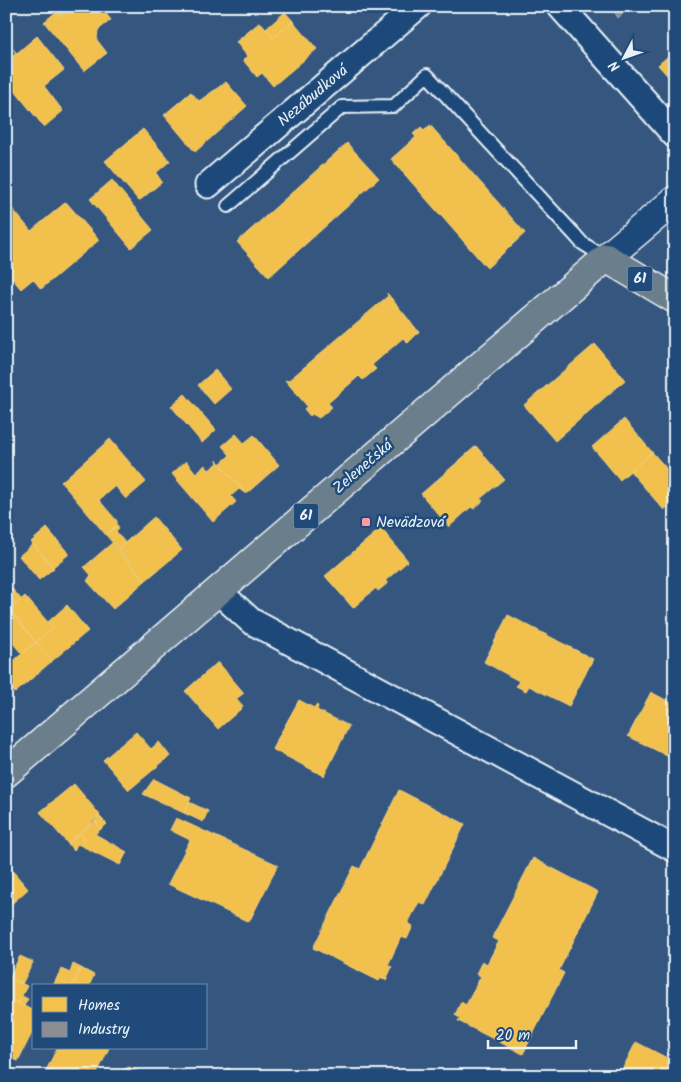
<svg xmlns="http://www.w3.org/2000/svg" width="681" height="1082" font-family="Kalam,sans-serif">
<rect width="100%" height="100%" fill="#35567f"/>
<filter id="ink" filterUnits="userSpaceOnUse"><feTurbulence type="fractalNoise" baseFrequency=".02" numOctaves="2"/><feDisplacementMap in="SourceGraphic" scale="10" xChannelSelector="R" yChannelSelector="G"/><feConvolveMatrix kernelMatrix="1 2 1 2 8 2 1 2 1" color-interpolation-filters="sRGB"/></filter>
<g filter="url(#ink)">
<path fill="#f2c14e" stroke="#efcf81" d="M63 6H70L61 16 57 11Z
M70 6H100L111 20 98 30 97 40 107 53 84 71 44 22 57 11 61 16Z
M285 12 293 21 273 38 266 29Z
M293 21 317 49 273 86 262 73 257 77 243 60 247 56 236 42 260 22 273 38Z
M37 36 64 70 44 86 63 111 44 127 6 80V61L16 53 13 49 17 53Z
M675 50V84L658 65Z
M226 82 247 106 195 152 164 115 191 92 199 101Z
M430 125 525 233 487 268 391 159 416 137 413 134 421 127 424 131Z
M143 129 170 161 156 173 162 182 139 201 105 161Z
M347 143 379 178 269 277 237 242Z
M112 180 153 230 131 248 90 199Z
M6 201 31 231 66 202 99 240 41 289 33 279 21 289 6 271Z
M387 293 419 332 408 343 403 338 372 365 376 369 363 380 359 376 328 403 332 407 319 418 312 414 310 416 304 409 307 406 285 380 288 381 388 296Z
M595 344 625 380 555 441 524 405Z
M215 370 231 389 214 404 198 385Z
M185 394 216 430 202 443 171 406Z
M624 419 652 452 620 480 592 447Z
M236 434 244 443 254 435 279 465 246 494 220 464 230 455 222 446Z
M110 439 146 482 126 499 115 486 99 500 117 521V525L106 535 61 482Z
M476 446 504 479 480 499 483 501 474 509 471 507 449 527 421 494Z
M652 452 675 478V500L664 510 630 471Z
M217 460 246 494 239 489 231 496 236 502 213 522 172 474 186 461 196 473 205 465 209 470 218 463Z
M154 517 182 550 145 581 118 549Z
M117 525 119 528 116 531 125 543 118 549 106 535Z
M47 528 69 554 53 567 31 542Z
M381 528 408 561 385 581 388 583 378 591 376 588 353 608 325 576Z
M112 543 145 581 113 609 87 581 91 575 84 567Z
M33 544 54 568 39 580 19 556Z
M6 582 21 599 9 610 6 606Z
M25 596 53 628 36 642 9 610Z
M67 605 88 631 52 661 36 642 53 628 48 622Z
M9 609 36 642 22 654 7 636 11 632 6 627V611Z
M508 615 593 659 569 706 529 686 526 691 516 686 519 681 484 662Z
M36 642 52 661 15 693 6 683V667Z
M218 662 244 693 236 699 243 707 218 729 185 691Z
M651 692 675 705V760L628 736Z
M299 700 314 708 316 705 318 706 317 710 349 726 324 776 272 749Z
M136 732 151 749 159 742 170 756 129 790 103 760Z
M154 779 191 798 184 813 143 794Z
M74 784 100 815 68 844 40 812Z
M399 790 465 824 425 905 419 902 408 923 413 926 407 939 401 937 388 965 392 967 386 980 381 978 379 981 313 948 354 866 360 869Z
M189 802 208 811 203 822 184 813Z
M99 816 107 824 101 829 95 821Z
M176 818 278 865 249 922 168 884 190 840 170 830Z
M95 821 101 829 95 834 127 852 120 865 82 846 85 840 80 833Z
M80 833 85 840 82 846 77 844 74 851 68 844Z
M533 858 598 892 559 970 564 973 523 1054 458 1021 460 1018 455 1015 461 1002 466 1005 481 976 476 974 482 961 487 964 499 941 492 938Z
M6 863 28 889 16 900 6 889Z
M6 889 16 900 6 908Z
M20 956 33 962 22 984 9 978Z
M73 964 81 968 72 986H53L61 969 70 973Z
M81 968 94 975 89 986H72Z
M10 978 27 986 18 1003 6 997V986Z
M22 996 28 999 24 1006 18 1003Z
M6 997 34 1011V1029L18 1061 6 1056Z
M636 1042 675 1062V1076H619Z
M57 1048H109L96 1076H46L44 1075Z
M129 1067 147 1076H120L123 1070Z
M227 1068 238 1072 237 1076H223Z
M182 1070 194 1076H180Z"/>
<path fill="#8d8d92" stroke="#a8abb1" d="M611 6H632L618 18Z"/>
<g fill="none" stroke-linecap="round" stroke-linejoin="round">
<defs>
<path id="service" d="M228 206 342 107 394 106 427 75 574 234 582 243 606 258"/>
<path id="minor" d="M560 6 675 135
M208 185 418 6
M218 591 251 621 675 849"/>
<path id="tertiary" d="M606 258 675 200"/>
<path id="primary" d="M6 773 606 258 675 299"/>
</defs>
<use href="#service" stroke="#e8f1f8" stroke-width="16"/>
<use href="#minor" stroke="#e8f1f8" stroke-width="29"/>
<use href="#tertiary" stroke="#e8f1f8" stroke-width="31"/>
<use href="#primary" stroke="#e8f1f8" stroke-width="31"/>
<use href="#service" stroke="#1f4a7a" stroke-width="12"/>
<use href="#minor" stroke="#1f4a7a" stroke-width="25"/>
<use href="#tertiary" stroke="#1f4a7a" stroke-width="28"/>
<use href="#primary" stroke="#6b7e8b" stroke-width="28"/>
</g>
</g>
<rect fill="#ff9aa2" stroke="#1f4a7a" stroke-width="2" x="361" y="517" width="10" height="10" rx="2.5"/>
<g text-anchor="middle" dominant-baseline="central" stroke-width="5" stroke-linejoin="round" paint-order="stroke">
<g fill="#1f4a7a" stroke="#acbfd2" stroke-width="1">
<rect x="627.5" y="266.5" width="25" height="25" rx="4"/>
<rect x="293.5" y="503.5" width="25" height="25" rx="4"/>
</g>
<g font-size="15" font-weight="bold" fill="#e8f1f8">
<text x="640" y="279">61</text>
<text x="306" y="516">61</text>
</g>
<g font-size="16" fill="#e8f1f8" stroke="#1f4a7a">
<text transform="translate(313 96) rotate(-40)">Nezábudková</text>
<text transform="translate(363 467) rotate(-41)">Zelenečská</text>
</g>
<g font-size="16" fill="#e8f1f8" stroke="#1f4a7a" text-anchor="start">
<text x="376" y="522">Nevädzová</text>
</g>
</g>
<rect width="681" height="1082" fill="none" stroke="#1f4a7a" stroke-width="25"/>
<rect x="12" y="12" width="656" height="1057" fill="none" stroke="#e8f1f8" stroke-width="2" filter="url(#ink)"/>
<rect x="32" y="984" width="175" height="65" fill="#1f4a7a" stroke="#6f8dac"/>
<rect x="42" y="997" width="25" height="15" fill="#f2c14e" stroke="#6f8dac"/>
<text x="78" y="1010" font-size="15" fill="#e8f1f8">Homes</text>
<rect x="42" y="1022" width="25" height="15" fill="#8d8d92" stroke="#6f8dac"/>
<text x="78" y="1034" font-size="15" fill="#e8f1f8">Industry</text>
<g transform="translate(624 58) rotate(229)" stroke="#1f4a7a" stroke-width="4" paint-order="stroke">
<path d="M0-4L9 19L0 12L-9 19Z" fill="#e8f1f8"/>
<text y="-8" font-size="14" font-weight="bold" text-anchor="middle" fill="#e8f1f8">N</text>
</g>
<path d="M488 1040v8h88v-8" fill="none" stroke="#e8f1f8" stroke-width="2.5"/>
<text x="496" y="1040" font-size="15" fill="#e8f1f8" stroke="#1f4a7a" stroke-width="4" paint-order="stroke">20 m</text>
</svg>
